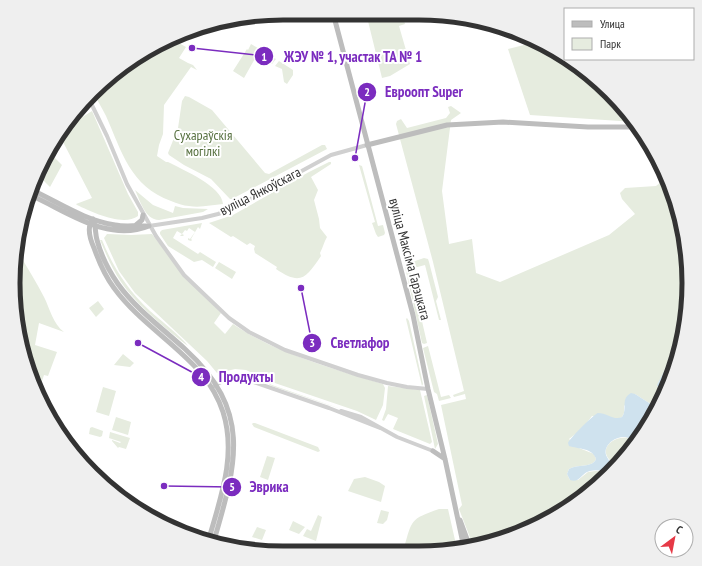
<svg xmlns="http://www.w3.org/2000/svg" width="702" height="566" font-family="'PT Sans Narrow',sans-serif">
<rect width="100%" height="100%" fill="#fff"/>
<path fill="#e6ecdf" d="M366 13H402L405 24 399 26 410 64 390 76 382 78Z
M176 37 177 42 186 47 179 58 188 63 193 65 197 70 191 67 164 105 163 134 159 145 157 156 166 162H168C183 170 222 186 223 204 212 205 200 208 189 206 183 206 177 203 171 201 130 186 122 152 106 116 102 108 97 100 93 92L148 49Z
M536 42 597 80 635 122 530 115 508 49Z
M251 44 276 59 272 64 257 55 244 78 233 71 247 49 248 50Z
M279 61 293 70V75L287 84 284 82 282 69 275 66Z
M185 96 189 97 212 110 265 173 269 174 322 145H325L327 149 232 199H230L211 179 184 165 169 155 168 153 178 128 182 101Z
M451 106 461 113 451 120 442 191 449 244 472 239 476 273 500 282 609 235 635 214 622 199 620 193 625 188 656 186 666 178 680 213 688 265 687 318 675 367 665 368 662 378 658 383 659 389 665 392 657 408 635 394 624 406V413L622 417 618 419 592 416 582 429 569 439 579 448 594 454 596 459C593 468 577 464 569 469L567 474 570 480H578L588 472 611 469 612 462C596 449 614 435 630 438L634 441 635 444C630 449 627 456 622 461 586 501 528 537 475 546L471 540 459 509 462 505 441 405 466 399 465 394 454 397 453 395 464 391 433 262 396 124 397 121 401 119 407 128 446 118 450 113 448 107Z
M92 111 128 194 138 212V216C123 227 92 212 77 205L76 204 92 198 62 140 65 134V128Z
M52 155 62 165 50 187 40 177Z
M329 162H331V164L311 177 318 190 314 200 319 219 320 228 327 237C324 242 323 247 320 253L321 256C306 278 301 286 276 269L277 267 255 253 254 249 255 246 250 243 247 245 233 236 231 237 209 223 233 215 309 172Z
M359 165 362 166 378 226 383 225 385 233 384 235 378 237 376 234 372 223 375 222Z
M135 190 153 205 173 213 175 206 183 208 208 209 203 212 159 220C145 220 140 200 135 190Z
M202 223 200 229 198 227 191 239 192 240 191 241 188 240V238L190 239 195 232 189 228 187 231 185 230 182 234 184 235 183 236H180L182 234 177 231 173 238 198 254 200 252 216 262 213 267 202 260 194 262 168 246 160 234V232L162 230Z
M107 234 131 235 152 234 182 273 221 313 214 323 225 334 233 324C277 354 331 368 383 384L385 388 383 405 376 420 357 411 269 381 246 370 235 369 219 373H217L207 361 135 293 119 271 104 238Z
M100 240H102C114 269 127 289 150 311 159 319 183 338 188 346 168 331 135 303 121 282 112 269 106 254 100 240Z
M17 250C26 266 36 281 44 297 50 309 53 324 64 332L39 323 35 345 57 352 48 376 44 375 40 387 35 386 22 353 16 309 20 290 13 286C12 278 15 272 19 265L16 263Z
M424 258 428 259 429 262 438 297 436 301 441 320H439L425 265 410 269 427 343 424 344 422 343 405 267 409 263Z
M219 262 236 272 232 279 215 268Z
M98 301 104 309 96 317 89 308Z
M407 318 409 321 423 384 422 386 406 319Z
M428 346 441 397 449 395 451 398 439 401 437 394 434 392 423 348Z
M123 354 134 363 130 367 114 365Z
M257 377 272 385 347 411 272 386Z
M388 386 420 390 432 442 430 444 393 429 398 418 388 414 384 421 382 420 386 409Z
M103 387 116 391 109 416 96 412Z
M427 395 438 444 435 449 424 396Z
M116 417 131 422 128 435 112 430Z
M253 423H255L318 447 320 451 318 452 254 427 252 424Z
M92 427 103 431 102 436 100 437 89 434 90 428Z
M110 432 130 438 126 449 119 447 118 448 112 441V440L120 443 121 442 109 438Z
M267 456 275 458 268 480 260 477Z
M365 477 379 482 385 486 381 502 348 491 354 479Z
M439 509H448L457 549 436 552H404L384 549 364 552H350C364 539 387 545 404 548 412 520 410 519 439 509Z
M381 510 389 512 387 520 383 524 377 523Z
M318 515 322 517 316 541 303 536 307 529 311 531Z
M293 521 305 527 299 534 289 530Z
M257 527 266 530 262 540 252 537Z"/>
<path fill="#cfe2ee" d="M668 367H675L665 392 659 389 657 385C660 380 664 369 668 367Z
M631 393 635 394 657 408 653 418 635 444C628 428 599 442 607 457 608 460 611 462 613 464V466L611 469C603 471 594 469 587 472 581 475 579 483 570 480L567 474 569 469C577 464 593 468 596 459 593 448 578 449 569 446L568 443C569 439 595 413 598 413 607 413 614 421 622 417 628 409 620 399 631 393Z"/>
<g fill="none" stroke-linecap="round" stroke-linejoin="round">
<path stroke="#d0d0d0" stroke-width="4" d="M88 97 107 136 127 184 156 236 184 275 229 318 249 332 285 350 358 375 387 383 407 387 428 389
M149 226 202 218 218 214 232 209 331 155 367 145
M214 386C224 380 232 376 245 379L329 408 380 428
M341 411 361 417 397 437 433 451"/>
<path stroke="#bdbdbd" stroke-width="5" d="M333 13 413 315 428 389 445 459 464 548
M367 145 447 125 503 122 588 127H639
M32 190C60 203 84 220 115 225 125 227 136 225 146 226
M30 195C67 211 107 243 149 226
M93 219C96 226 95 233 97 240 101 255 109 271 118 284 136 309 162 328 185 349 254 412 236 465 213 544
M93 219C86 227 90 239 94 248 99 262 105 276 114 288 138 321 174 342 201 373 210 384 218 397 223 412 237 456 220 499 208 542
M136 225 142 220 143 215
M433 451 445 459
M460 520 470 547"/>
</g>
<g text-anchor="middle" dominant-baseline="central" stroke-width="4" stroke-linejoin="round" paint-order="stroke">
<g font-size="14" fill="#56703f" stroke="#fff">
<text x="203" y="135">Сухараўскія<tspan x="203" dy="16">могілкі</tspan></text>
</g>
<g font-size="14" fill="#333" stroke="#fff">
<text transform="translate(260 191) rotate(-27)">вуліца Янкоўскага</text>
<text transform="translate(410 259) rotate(75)">вуліца Максіма Гарэцкага</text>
</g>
</g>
<path d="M0 0H702V566H0ZM283 20H419A263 263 0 0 1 682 283V283A263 263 0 0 1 419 546H283A263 263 0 0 1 20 283V283A263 263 0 0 1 283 20Z" fill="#efefef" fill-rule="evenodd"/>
<path fill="none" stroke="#333" stroke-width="5" d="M283 20H419A263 263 0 0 1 682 283V283A263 263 0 0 1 419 546H283A263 263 0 0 1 20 283V283A263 263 0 0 1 283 20Z"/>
<path fill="none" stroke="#7b2cbf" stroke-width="1.5" d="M192 48L264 56M355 158L367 92M301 288L312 343M138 343L201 377M164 486L232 487"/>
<g fill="#7b2cbf" stroke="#fff" stroke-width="1.5">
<circle cx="192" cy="48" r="4"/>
<circle cx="355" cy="158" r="4"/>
<circle cx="301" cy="288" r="4"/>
<circle cx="138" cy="343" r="4"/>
<circle cx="164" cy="486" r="4"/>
<circle cx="264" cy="56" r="10"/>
<circle cx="367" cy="92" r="10"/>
<circle cx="312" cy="343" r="10"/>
<circle cx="201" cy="377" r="10"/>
<circle cx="232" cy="487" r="10"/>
</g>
<g font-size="12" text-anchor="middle" font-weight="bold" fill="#fff">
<text x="264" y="61">1</text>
<text x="367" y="96">2</text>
<text x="312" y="347">3</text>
<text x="201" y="381">4</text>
<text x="232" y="491">5</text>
</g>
<g font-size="15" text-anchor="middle" font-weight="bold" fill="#7b2cbf" stroke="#fff" stroke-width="4" stroke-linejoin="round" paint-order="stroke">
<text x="353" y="62">ЖЭУ № 1, участак ТА № 1</text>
<text x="424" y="97">Евроопт Super</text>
<text x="360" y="348">Светлафор</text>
<text x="246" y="382">Продукты</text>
<text x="269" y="492">Эврика</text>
</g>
<rect x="564" y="8" width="130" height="52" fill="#ffffff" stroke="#adadad"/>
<rect x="572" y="21" width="20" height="6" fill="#bdbdbd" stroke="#adadad"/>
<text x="600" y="28" font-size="12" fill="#333333">Улица</text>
<rect x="572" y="38" width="20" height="12" fill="#e6ecdf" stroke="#adadad"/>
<text x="600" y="48" font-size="12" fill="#333333">Парк</text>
<g transform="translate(674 538) rotate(32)"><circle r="19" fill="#ffffff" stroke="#adadad"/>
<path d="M0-3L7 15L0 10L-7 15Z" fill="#e63946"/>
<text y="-6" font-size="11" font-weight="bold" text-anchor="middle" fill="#333333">С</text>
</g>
</svg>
